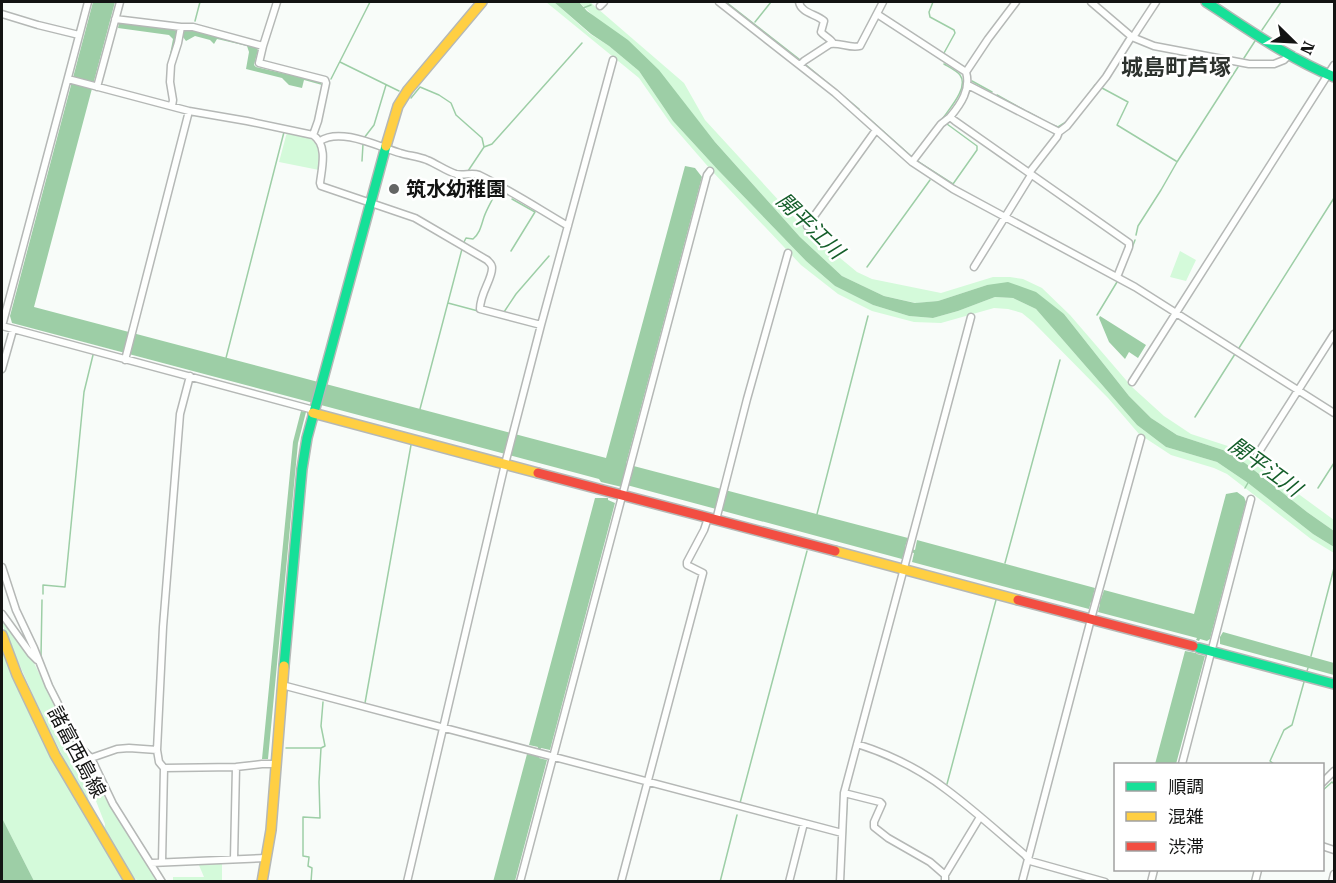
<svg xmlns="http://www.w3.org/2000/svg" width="1336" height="883" font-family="'Roboto Serif','Noto Sans JP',serif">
<rect width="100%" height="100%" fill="#f8fcf9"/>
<path fill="#d4fada" d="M546 2H554L590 34 609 46 639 71 673 121 718 170 806 261 835 286 873 305 909 316 933 318 958 311 995 297 1013 298 1036 309 1137 425 1166 447 1217 462 1248 483 1313 534 1334 547V553L1311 539 1227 474 1214 468 1171 455 1139 434 1108 398 1033 322 1022 313 1008 309 994 308 941 323 914 322 872 311 838 294 801 265 711 170 671 124 639 78Z
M579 2H590L684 83 705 120 805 229 857 272 872 279 941 293 993 277H1010L1023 279 1042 288 1070 315 1132 387 1164 416 1191 434 1237 449 1334 520V531L1307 512 1245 463 1223 450 1177 435 1151 418 1129 396 1064 314 987 285 938 301 916 303 884 296 842 276 800 237 715 142 687 107Z
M287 132C316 139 320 139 319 170L279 162Z
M1180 251 1196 260 1186 281 1170 277Z
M2 617 34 663 80 756 90 808C57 748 28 687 2 624Z
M2 651C33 732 80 806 123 881H34L2 818Z
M88 763 105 798 159 881H138L130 874 104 831 105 824 94 796Z
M198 863 222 864V881H173V877H204Z"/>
<path fill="#9dcea6" d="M93 2H115L34 307 606 458 685 166 695 168 702 177 626 464 908 538 905 547 915 550 917 540 1095 588 1093 596 1101 599 1104 590 1194 614 1226 494 1237 492 1244 497 1246 502 1210 639 1207 641 1200 639 1199 641 1196 640 1197 638 1098 612 1100 604 1091 602 1089 609 912 562 914 553 905 551 902 559 623 484 622 487 601 482 599 479 12 323 10 316Z
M554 2H579L587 11 628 40 659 70 715 142 800 237 842 276 884 296 915 303 938 301 987 285 1008 282 1036 292 1064 314 1129 396 1151 418 1177 435 1223 450 1245 463 1307 512 1334 531V547L1313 534 1248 483 1217 462 1166 447 1137 425 1036 309 1013 298 995 297 958 311 933 318 909 316 873 305 835 286 806 261 718 170 673 121 639 71 609 46 591 34Z
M119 23 174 30 178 32 192 29 256 47 258 50 254 65 256 67 321 82 322 85 304 80 302 88 289 85 282 78 246 69 249 52 247 46 217 39 214 44 210 40 195 36 186 41 183 37 178 36 175 39 170 60 169 59 173 39 169 35 118 28Z
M1100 316 1146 345 1138 358 1129 352 1125 359 1109 342 1099 318Z
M301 411 306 412 298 443 268 759H262L293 442Z
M595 498H608V500L615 503 550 750 541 748 539 758 547 760 515 881 493 882 527 754 536 756 538 747 529 745Z
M1223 632 1334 663V675L1220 644V637Z
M1185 651 1196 653 1197 654 1205 656 1176 764H1155Z
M2 818 34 881H2Z"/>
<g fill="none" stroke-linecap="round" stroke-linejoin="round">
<path stroke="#9dcea6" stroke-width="1.5" d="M726 2 799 59
M933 2 929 12 930 17 954 30 955 33 944 53
M583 8 591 5
M195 21 200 2
M755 22 771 2
M1262 30 1281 2
M1244 58 1255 41
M340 62 399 91
M806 65 859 109
M331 79 370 2
M972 81 992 92
M1102 88 1128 102 1117 125 1176 161
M997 95 1024 110
M1087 96 1095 85
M411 98 420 87 439 95 451 103 456 115 482 138 484 147 468 171
M1028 112 1041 119
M864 114 912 157
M943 118C950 108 969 87 960 75 957 71 949 67 944 64
M1048 123 1058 127 1066 122
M364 138 374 125 386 85
M484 147 492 144 582 43
M362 161 363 144
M917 161 953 184 977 150V146L947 124
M473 177 503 194
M1136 235 1138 226 1161 190 1177 162 1238 67
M464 242 466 238 473 239C480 233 481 226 484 217 487 208 493 199 497 190
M1132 248 1135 240
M511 251 535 212 512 199
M867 267 930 180
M448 303 478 311
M504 312 516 294 549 256
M1097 315 1117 282
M1239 348 1334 198
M226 358 284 132
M420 409 462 249
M1195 417 1235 354
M1245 488 1249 481
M1318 488 1334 463
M817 514 868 316
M1005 563 1060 360
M43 594V585L65 587 84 392 93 355
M41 656 42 600
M1311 656 1334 568
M1307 671 1308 668
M51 683 56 693
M60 701 78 735
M365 703 411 445
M80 740 83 744
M286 748H321L319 782 320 818 303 817V856L309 857 308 866 312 868 311 882
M321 748 325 746 321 726 323 702
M1274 764 1270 761 1284 730 1292 725 1304 682
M947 784 996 600
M1322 791 1332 782 1334 784
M740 803 807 551
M720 882 737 815
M843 882 847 801"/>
<defs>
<path id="street" d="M277 2 263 46 259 63 325 80 326 83 318 121 313 135
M719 2 835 93 912 162 953 189 1135 287 1334 413
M799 2C801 13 816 14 824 21L821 32C824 36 830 38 833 43
M1091 2 1132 37 1154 46 1249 64H1274L1284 60 1289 55
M600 6 604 2
M2 14 38 25 79 35
M877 14 966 72C971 89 961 104 950 117L955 121 1129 243V247L1117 277
M115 19 181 27H193L263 46
M800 65 804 61 830 44C840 42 850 49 860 46L883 2
M966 72 988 39 1016 2
M68 79 189 111 247 121 313 135C328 145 322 167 320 183L321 186 415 218 487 260C490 263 492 264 492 268 492 280 480 293 480 309L541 325
M968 85 1059 132
M97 87 120 2
M172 106 173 100 170 82 171 65 178 43 181 27
M320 141C341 127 379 147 400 153 409 156 418 156 427 160 437 164 446 171 456 174 464 176 472 172 479 175 510 190 539 209 568 226
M912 162 941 124 950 117
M1029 173 1057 137 1059 132 1067 126 1106 77 1130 39 1135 34 1156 2
M807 226 876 130
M974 267 1031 175
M2 326 88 2
M2 326 310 409 313 413
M125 360 189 111
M2 369 13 330
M1132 382 1334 65
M1255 458 1334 334
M716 520 747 399 788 253
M2 567 16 610 34 648 49 686 80 747 91 758 113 804 162 882
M2 614 31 654 37 660
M282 685 842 833
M857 744C889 754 921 770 947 790 974 810 999 833 1025 855L1030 861 1105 882
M91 758 117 749 129 748 157 750
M1182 764 1251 499
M164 768 236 767 262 764H275
M1322 783 1334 771
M844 793 880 802 882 804 874 822V827L888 838 930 862 945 875V882
M1322 846 1334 850
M234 859 236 767
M162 862 164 768 159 762 157 750 163 627 180 414 190 376
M151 863 266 858
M945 875 980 817
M407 882 505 464 541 325 613 60
M520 882 707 175 710 171
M621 882 703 573 687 565V562L704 530 708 518
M789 882 804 823
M840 882 844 793 971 317
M1022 882 1091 619 1141 438
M1151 882 1154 870
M1255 882 1258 870
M1332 882 1334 874"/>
<path id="fast" d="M1206 2C1248 29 1288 58 1334 77
M1199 648 1334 684
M284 666 302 469 307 438 386 146"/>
<path id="slow" d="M386 146 398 106 408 90 482 2
M313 413 538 473
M835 551 1018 600
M2 635 17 675 55 755 130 882
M262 882 271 830 284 666"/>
<path id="jam" d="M538 473 835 551
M1018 600 1193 646"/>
</defs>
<use href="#street" stroke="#b5b8b6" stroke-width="9"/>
<use href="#fast" stroke="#b5b8b6" stroke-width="12"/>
<use href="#slow" stroke="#b5b8b6" stroke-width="12"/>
<use href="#jam" stroke="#b5b8b6" stroke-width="12"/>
<use href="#street" stroke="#fefffe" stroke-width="6"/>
<use href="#fast" stroke="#16e098" stroke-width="9"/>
<use href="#slow" stroke="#ffcf43" stroke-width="9"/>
<use href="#jam" stroke="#f24e42" stroke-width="9"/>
</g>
<circle fill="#636564" stroke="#fff" stroke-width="2" cx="394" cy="189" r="6"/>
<g text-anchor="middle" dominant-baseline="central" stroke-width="5" stroke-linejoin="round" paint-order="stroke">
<g font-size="20" font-weight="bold" fill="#131413" stroke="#fff" text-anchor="start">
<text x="406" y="189">筑水幼稚園</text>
</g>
<g font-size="20" fill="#131413" stroke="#fff">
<text transform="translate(77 752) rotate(62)">諸富西島線</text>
</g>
<g font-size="21" font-style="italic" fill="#145e2a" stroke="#fff">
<text transform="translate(810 226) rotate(44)">開平江川</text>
<text transform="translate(1265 467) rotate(36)">開平江川</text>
</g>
<g font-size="22" font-weight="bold" fill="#2d322e" stroke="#fff">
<text x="1176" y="67">城島町芦塚</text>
</g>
</g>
<rect width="1336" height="883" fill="none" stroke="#131413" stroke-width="6"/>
<rect x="1114" y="763" width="210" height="108" fill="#ffffff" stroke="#a1a1a1" stroke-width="1.5"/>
<rect x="1126" y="782" width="30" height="9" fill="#16e098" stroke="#a1a1a1" stroke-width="1.5"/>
<text x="1168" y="793" font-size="18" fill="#131413">順調</text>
<rect x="1126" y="812" width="30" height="9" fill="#ffcf43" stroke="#a1a1a1" stroke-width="1.5"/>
<text x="1168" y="823" font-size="18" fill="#131413">混雑</text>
<rect x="1126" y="842" width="30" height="9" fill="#f24e42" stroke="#a1a1a1" stroke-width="1.5"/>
<text x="1168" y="853" font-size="18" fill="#131413">渋滞</text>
<g transform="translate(1294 42) rotate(114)" stroke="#ffffff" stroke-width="4.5" paint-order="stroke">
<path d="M0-4.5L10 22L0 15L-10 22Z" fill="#131413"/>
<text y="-9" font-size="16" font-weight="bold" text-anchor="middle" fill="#131413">N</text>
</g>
</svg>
